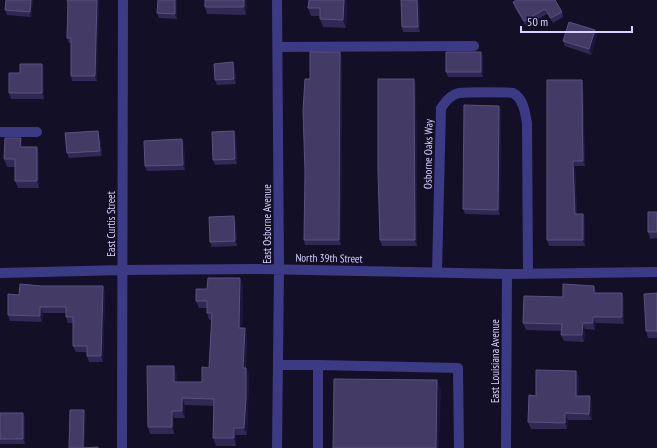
<svg xmlns="http://www.w3.org/2000/svg" width="657" height="448" font-family="'PT Sans Narrow',sans-serif">
<rect width="100%" height="100%" fill="#130f26"/>
<g fill="none" stroke-linecap="round" stroke-linejoin="round">
<path stroke="#3d3a85" stroke-width="10" d="M278 47 474 46
M0 132H37
M437 272 441 108C445 102 452 94 459 93 465 92 510 92 513 93 524 99 525 113 527 123L528 273
M0 273 123 270 261 269 507 274 657 272
M278 365H318V448
M318 365 458 368 459 448
M122 448 123 0
M277 448 279 269 277 0
M506 448 507 274"/>
</g>
<path fill="#312854" d="M6 0H33L31 17 7 15 5 10Z
M66 0H99L97 81H72L71 76V43H69L67 38 68 5Z
M177 0V19L159 18 157 13Z
M247 0 246 15 207 14 205 7Z
M309 0H347L346 28 323 27 320 19V16H311L308 8Z
M419 0 420 32H403L402 27Z
M513 2 562 12 563 17 553 23 547 14 526 26 515 8Z
M595 30 597 35 591 55 565 46 563 41Z
M340 52 342 57 341 245H305L304 240 310 79Z
M483 57V77H448L446 72Z
M42 64 44 69V99H11L9 93 20 73Z
M235 68 236 84 217 85 215 80Z
M414 79 416 84 417 246H382L380 240Z
M583 85 585 166H575L577 214H583L585 219V246H549L547 240Z
M499 106 501 111 500 215 465 214 463 209Z
M234 131 236 136 237 164 215 165 213 160Z
M100 136 102 156 69 158 67 153Z
M182 139 184 145 185 170 147 171 145 166Z
M23 146V147L39 154V188H18L15 181V167H7L4 159Z
M657 212V238L650 239 648 232Z
M236 221 237 246 212 247 210 242Z
M243 285 242 328 247 335 246 368 249 375 247 435H236V446H216L213 438 214 406 185 405V418H174V434H150L148 427 177 374V382H202L209 368 212 320H209L207 313V308H199L196 301 207 289Z
M41 286H103L105 292 103 362H89L87 356V352H76L73 346V323H68L66 317V313H43L42 322 10 321 8 315 19 295Z
M597 292V293H622L624 300V324L596 323 595 330 585 329 584 342 564 341 561 335V331L526 330 523 323 563 297Z
M657 293V338H648L646 331Z
M576 371 579 377V396L592 403V420H568L567 429H531L528 422 536 396Z
M0 413H23L25 418V444H0Z"/>
<path fill="#1d163a" d="M31 0H33L31 17 30 12Z
M97 0H99L97 81 95 76Z
M175 0H177V19L175 14Z
M244 0H247L246 15 244 7Z
M344 0H347L346 28 343 20Z
M417 0H419L420 32 418 27Z
M595 30 597 35 591 55 589 49Z
M340 52 342 57 341 245 339 240Z
M481 52 483 57V77L481 72Z
M233 62 235 68 236 84 234 79Z
M42 64 44 69V99L42 93Z
M414 79 416 84 417 246 415 240Z
M582 80 583 85 585 166 583 161Z
M499 106 501 111 500 215 498 210Z
M98 131 100 136 102 156 100 151Z
M234 131 236 136 237 164 235 159Z
M21 138 23 146V154L20 147Z
M182 139 184 145 185 170 183 165Z
M37 147 39 154V188L37 181Z
M573 161 575 166 577 219 575 214Z
M583 214 585 219V246L583 240Z
M234 216 236 221 237 246 235 241Z
M240 278 243 285 242 335 239 328Z
M103 286 105 292 103 362 101 356Z
M594 286 597 292 596 300 594 293Z
M622 293 624 300V324L622 317Z
M40 307 43 313 42 322 40 316Z
M593 317 596 323 595 330 593 323Z
M583 323 585 329 584 342 582 335Z
M245 328 247 335 245 375 243 368Z
M174 366 177 374V389L174 382Z
M246 368 249 375 247 435 244 428Z
M576 371 579 377V403L576 396Z
M437 380 441 389 439 448H436Z
M590 396 592 403V420L589 414Z
M182 398 185 405V418L182 411Z
M84 410 86 415 85 448H83Z
M172 411 174 418V434L172 427Z
M23 413 25 418V444L23 439Z
M565 413 568 420 567 429 565 423Z
M234 428 236 435V446L234 438Z"/>
<path fill="#433a66" stroke="#5a527e" d="M6 0H31L30 12 5 10Z
M68 0H97L95 76H71V38H67Z
M158 0H175V14L157 13Z
M205 0H244V7H205Z
M309 0H344L343 20 320 19V8H308Z
M401 0H417L418 27H402Z
M517 0H555L562 12 551 18 545 9 524 21 513 2Z
M569 22 595 30 589 49 563 41Z
M310 52H340L339 240H304L305 172 303 110 305 79H310Z
M446 52H481V72H446Z
M233 62 234 79 215 80 214 64Z
M20 64H42V93H9V73H20Z
M378 79H414L415 240H380L378 172Z
M547 80H582L583 161H573L575 214H583V240H547Z
M464 105 499 106 498 210 463 209Z
M98 131 100 151 67 153 65 133Z
M234 131 235 159 213 160 212 132Z
M5 138H21L20 147H37V181H15V159H4Z
M182 139 183 165 145 166 144 141Z
M648 212H657V232H648Z
M234 216 235 241 210 242 209 217Z
M208 278H240L239 328H245L243 368H246V399L244 428H234V438H213L214 399 182 398V411H172V427H148L147 366H174V382H202V367L209 368 212 313H207V301H196V289H207Z
M20 284 41 286H103L101 356H87V346H73V317H66V307H40V316L8 315V294L19 295Z
M563 284 594 286V293H622V317H593V323H583L582 335H561L562 324 523 323 524 296 563 297Z
M657 293V331H646L644 294Z
M536 370 576 371V396H590L589 414 565 413V423L528 422 529 395 536 396Z
M334 379 437 380 436 448H333Z
M70 410H84L83 448 98 447V448H69Z
M0 413H23V439H0Z"/>
<g text-anchor="middle" dominant-baseline="central" stroke-width="3" stroke-linejoin="round" paint-order="stroke">
<g font-size="11" fill="#d9d4ff" stroke="#130f26">
<text transform="translate(428 154) rotate(-89)">Osborne Oaks Way</text>
<text transform="translate(111 224) rotate(-90)">East Curtis Street</text>
<text transform="translate(267 224) rotate(-90)">East Osborne Avenue</text>
<text transform="translate(329 258) rotate(1)">North 39th Street</text>
<text transform="translate(495 361) rotate(-90)">East Louisiana Avenue</text>
</g>
</g>
<path d="M521 26v6h111v-6" fill="none" stroke="#d9d4ff" stroke-width="2"/>
<text x="527" y="26" font-size="12" fill="#d9d4ff" stroke="#130f26" stroke-width="3" paint-order="stroke">50 m</text>
</svg>
